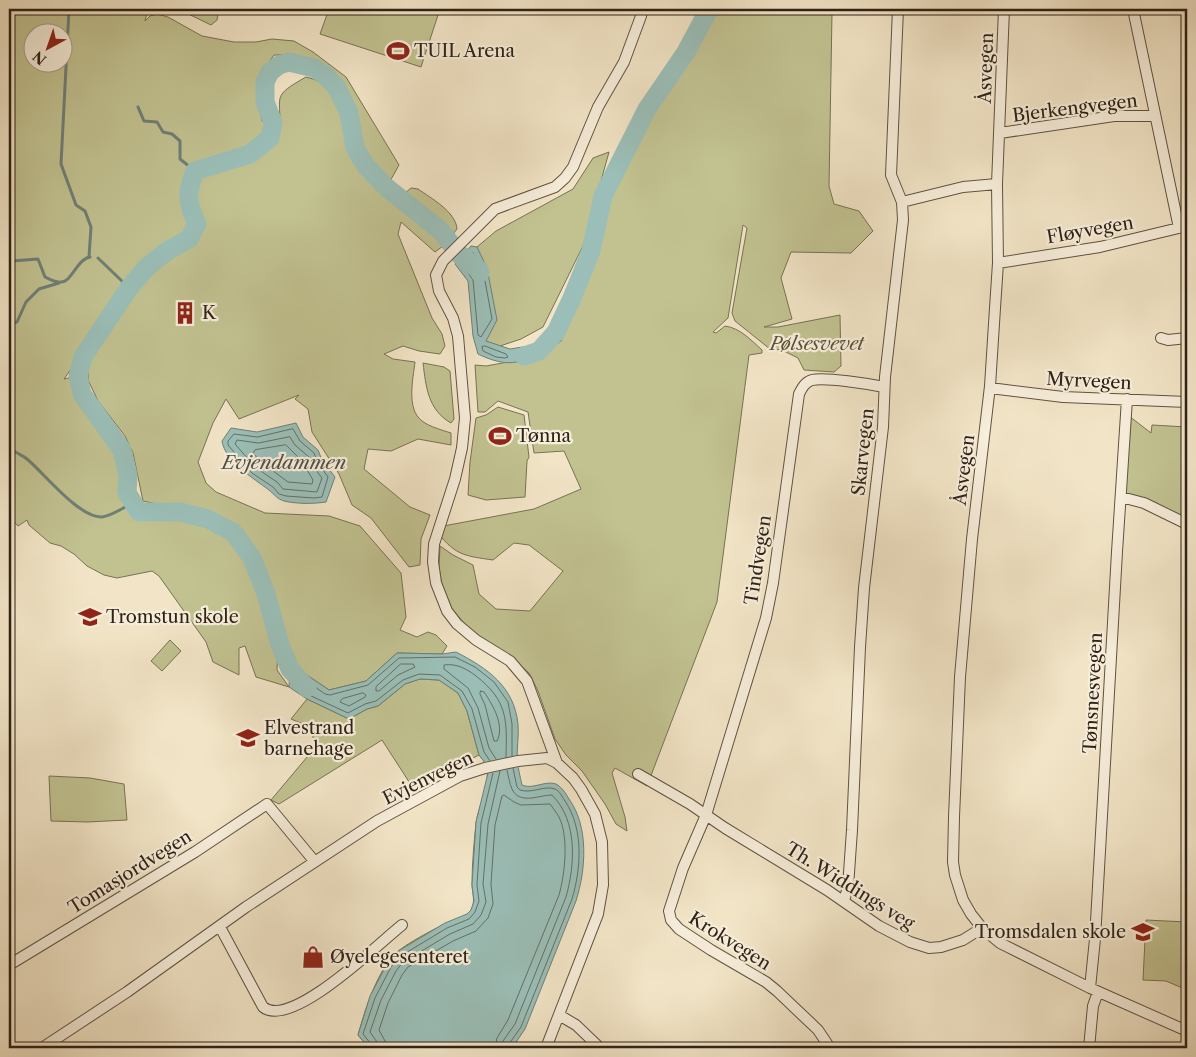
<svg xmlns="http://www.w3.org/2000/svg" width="1196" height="1057" font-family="'Libre Caslon Text',serif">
<rect width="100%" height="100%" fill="#f2e5c7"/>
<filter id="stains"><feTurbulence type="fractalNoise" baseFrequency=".004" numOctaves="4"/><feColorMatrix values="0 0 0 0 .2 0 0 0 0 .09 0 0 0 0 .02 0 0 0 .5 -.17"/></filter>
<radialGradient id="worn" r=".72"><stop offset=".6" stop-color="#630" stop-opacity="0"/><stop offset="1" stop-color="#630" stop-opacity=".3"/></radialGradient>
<path fill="#c2c291" stroke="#787254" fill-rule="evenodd" d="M9 9H148L145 21 150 16 157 14 168 17 202 36 234 42H256L272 39 294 41 313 52 346 77 399 165 389 183 371 161 363 145 356 109 343 82 318 64 292 55H274L258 78V100L262 121 280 131C281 94 271 97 306 77 347 86 338 125 350 155 358 174 379 190 395 202L411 188 418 189C431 198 456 212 457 229L443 246 435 252 401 222 398 234 432 318 442 334 445 346 440 354 419 351 403 346 384 354 393 359 415 362C413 379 406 409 422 421 430 427 442 430 451 433V445L418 439 391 451 368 449 364 469 410 507 430 515 421 539 420 565 409 567 371 518 352 505 339 474 312 432 308 409 295 399 299 395 239 419 226 399 213 423 198 462 206 483 216 492 265 513 329 516 360 526 401 573 406 617 400 630 417 637 428 632 436 635 447 646 442 654 397 653 366 681 329 690 292 665 260 569 235 532 193 512 143 501 133 453 125 436 98 401 88 380V368L91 354 135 288 176 254 165 244 129 277 104 318 90 335 77 355 71 369 64 379 77 376 81 395 121 451 127 475 126 494 138 513 179 514 207 522 232 534 250 559 265 594 278 645 277 670 289 687 256 677 245 646 239 648V675L213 662 206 642 159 576 152 571 117 578 104 575 87 566 74 554 61 546 50 543 29 525 27 520 18 526 9 516ZM32 32H62V62H32Z
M178 9H219L217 20 211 25Z
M329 9H440L421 67 320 34Z
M709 9H858L859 13H832L829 186 834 204 859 211 873 231 851 253 791 252 781 278 792 319 764 327H778L840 315 841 366 834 372 804 370 798 358 782 350 770 349 735 321 732 313 747 228 743 225 728 318 713 332 716 333 725 326C740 328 751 340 762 350V353L749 355 717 602 647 786 615 768 612 773 625 817 627 831 616 824 605 804 582 771 566 755 555 739 538 691 529 673 511 657 470 630 452 609 442 585 439 567 440 546 453 555 473 565 479 594 496 609 530 611 563 571 529 545 514 543 493 560C466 556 456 556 438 533V527L534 509 581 489 564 451 534 453 528 412 498 401 485 412H478L475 365 486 366 541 356 561 341 598 252 609 201 631 151 651 111Z
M609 152 583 246 543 327 521 339 500 346 485 341 477 247 496 231 573 189 593 158Z
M423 363 444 367 450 371 454 419 451 423C428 410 426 387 423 363Z
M498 407 524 415 529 457 527 461 525 497 486 500 468 495 470 462 476 418 486 415Z
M1129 416 1151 433 1152 425 1187 427V523L1125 493Z
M170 640 181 651 162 671 151 661Z
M420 679 439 680 458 693 467 711 479 755 558 840 369 1048 358 1035C365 1010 377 971 396 953 404 945 434 929 445 924 454 919 465 919 471 910 476 901 472 893 472 884 472 864 474 843 476 823 479 801 498 773 479 755L413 788 382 740 279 804 271 800 318 744 303 724 291 719 307 699 349 719 367 709 378 706 405 684Z
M49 776 90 778 124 784 127 820 87 822 51 821Z
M1146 920 1187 922V990L1166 981 1143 980Z"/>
<path fill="#9bbfb8" stroke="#6f8077" d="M471 246 477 247 487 268 497 320 486 341 510 349 535 345 556 332C531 361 515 372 478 354L473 336 468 281 455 264Z
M296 423 303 437 318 450 322 460 335 477 326 502C313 504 297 504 284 501 277 499 274 494 269 490 253 478 225 461 222 441L231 428 257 432Z
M456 652C487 668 514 686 518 724 519 735 517 747 517 759 518 768 520 776 522 785 533 790 545 780 556 784 562 787 566 794 569 799 589 827 586 869 576 901L525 1029 512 1048H369L358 1035 370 996 387 964 395 953 445 923 467 914 471 910 474 901 472 885 476 822 488 773 486 764 479 755 467 711 458 693 439 680 420 679 405 684 378 706 367 709 349 719 307 699 289 687 290 669 292 665 329 690 366 681 397 653 442 654Z"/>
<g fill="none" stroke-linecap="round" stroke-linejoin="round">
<path stroke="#647067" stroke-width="1" d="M473 253 483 270 492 319 481 337 478 335 473 280 462 264Z
M485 346 506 354 508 357 505 358 496 357 483 351 482 347Z
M293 429 300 441 314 453 317 462 328 477 322 497 314 498 286 496 279 494 273 487 252 473 228 445V441L234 434 257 437Z
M290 437 295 445 309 457 312 465 322 478 317 492 283 489 277 482 256 468 235 444 237 440 258 443Z
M286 445 302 461 313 480 312 484 288 482 261 462 253 453 255 450Z
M401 664H413L415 667 398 675 379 691H376V687Z
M481 691 484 692C493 705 505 726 497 741H494L485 705 480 694Z
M363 693 366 695 365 697 349 706 340 702 342 699Z
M496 759 489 748 478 708 468 688 444 669V665C456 663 467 669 476 676 508 701 507 720 506 757
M490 761 484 752 472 709 462 691 440 675 419 674 403 680 376 701 365 704 348 713 309 695 295 686V676L298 675 325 694 330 695 368 685 399 658 455 657 475 667 494 682 508 702 512 724V756
M372 1048 371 1044 363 1034 375 998 391 967 399 957 447 928 469 919 475 912 479 901 477 885 481 823 493 773
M378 1048 377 1042 370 1032 381 1000 396 971 403 962 450 934 473 924 481 915 486 902 483 884 488 824 500 771
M386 1048 385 1041 379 1030 388 1003 402 975 408 967 453 941 476 931 488 918 493 904 491 884 495 825 502 796 504 795 514 802 521 805 550 804C553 808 556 812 559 817 569 837 565 874 559 895L508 1020 497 1038 495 1048
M502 1048 503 1041 515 1024 566 897C575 865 578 821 552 795 546 795 539 797 532 798 511 800 511 787 507 770
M508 1048 509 1044 521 1027 572 899C581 869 584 829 565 801 562 797 560 791 555 789 544 785 532 794 520 790L517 787 513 768"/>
<path stroke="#6f8077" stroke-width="3" d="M69 9 61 164 76 205 85 211 91 227 89 257
M138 107 144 121 157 122 163 132 172 134 180 141V159L195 171
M98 258 125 284 127 291
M9 267 12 261 38 259 45 277C49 279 56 283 61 282 72 282 77 259 90 257
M9 324 17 322 26 302 39 289 59 283
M9 446C14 453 21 454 27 459 44 473 79 518 102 517 112 516 124 507 133 503"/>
<path stroke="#9bbfb8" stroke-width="19" d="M524 356 539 351 556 332 572 298 591 251 603 196 647 109 686 52 709 9
M307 688 290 669 280 645 266 594 252 558 234 533 208 519 180 512H139L127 493 128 475 122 450 82 394 78 376 83 357 129 288 147 267 167 251 189 239 197 224C187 202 186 194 195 171L250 154 270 138 273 123 265 102V82L270 72 279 65 289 62 314 68 326 76 337 88 349 113 355 148 366 166 386 187 441 231 459 254 479 270 480 273"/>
<defs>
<path id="minor" d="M1004 9 997 184 998 263 995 308 990 386 972 539 960 677 954 817 953 862 955 875 963 900 971 914 982 928 1000 943 1090 988 1187 1031
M1133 9 1179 228
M1000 133 1114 116H1154
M902 202 963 187 997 184
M998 263 1100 247 1187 226
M1161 338 1168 340 1187 338
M990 388 1063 397 1187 402
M1121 497 1144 503 1187 524
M557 763 527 681 510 661 476 640 457 624 447 611 436 583 433 562 434 544 455 479 462 448 465 418 458 336 453 318 439 291 436 275 443 261 495 209 555 187 565 178 573 167 598 107 624 62 641 16 642 9
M638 774 690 804 725 828 827 890 879 926 910 942 929 948 941 947 963 940 982 928
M844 901 848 887 852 830 860 647 864 588 883 427 885 377 903 220 902 202 891 175 898 9
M220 927 263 1007C291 1030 379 943 402 925
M9 965 195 852 267 804 315 862
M1090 988 1095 939 1117 552 1127 399
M559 1015 576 1025 600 1048
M42 1048 127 992 246 907 377 821 460 776 485 768 518 761 547 758 557 763 573 778 581 789 595 814 602 842 603 885 598 914 546 1048
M830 1048 818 1030 777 991 766 982 711 950 679 929 671 920 669 911 683 868 706 815 766 618 773 583 799 394C802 388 805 382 812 380 826 377 869 384 884 387
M1089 1048 1093 1006 1098 992"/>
</defs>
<use href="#minor" stroke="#5f5342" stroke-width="12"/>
<use href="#minor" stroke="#f7eedb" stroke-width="10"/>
</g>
<defs>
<symbol id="stadium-bare" viewBox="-9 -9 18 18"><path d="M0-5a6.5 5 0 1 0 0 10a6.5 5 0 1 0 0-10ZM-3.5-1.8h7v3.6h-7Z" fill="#8f2418" stroke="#f7eedb" stroke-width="2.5" paint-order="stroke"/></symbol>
<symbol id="building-bare" viewBox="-9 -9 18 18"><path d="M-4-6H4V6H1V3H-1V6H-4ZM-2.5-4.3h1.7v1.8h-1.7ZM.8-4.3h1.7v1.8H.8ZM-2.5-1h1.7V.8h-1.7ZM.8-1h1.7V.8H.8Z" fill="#8f2418" stroke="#f7eedb" stroke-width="2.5" paint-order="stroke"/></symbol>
<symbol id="school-bare" viewBox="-9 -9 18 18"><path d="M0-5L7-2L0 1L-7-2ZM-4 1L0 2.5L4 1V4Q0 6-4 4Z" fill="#8f2418" stroke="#f7eedb" stroke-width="2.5" paint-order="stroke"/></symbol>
<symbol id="shop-bare" viewBox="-9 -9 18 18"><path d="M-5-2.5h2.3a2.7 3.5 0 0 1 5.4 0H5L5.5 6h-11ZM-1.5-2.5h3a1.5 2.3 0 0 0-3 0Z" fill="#8f2418" stroke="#f7eedb" stroke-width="2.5" paint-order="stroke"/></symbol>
</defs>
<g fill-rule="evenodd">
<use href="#stadium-bare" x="382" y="35" width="32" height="32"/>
<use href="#building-bare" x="169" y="297" width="32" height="32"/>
<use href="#stadium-bare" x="484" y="420" width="32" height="32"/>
<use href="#school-bare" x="74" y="601" width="32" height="32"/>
<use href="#school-bare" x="232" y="722" width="32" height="32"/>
<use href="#school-bare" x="1127" y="916" width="32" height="32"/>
<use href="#shop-bare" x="297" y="941" width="32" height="32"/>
</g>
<g text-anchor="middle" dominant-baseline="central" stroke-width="4.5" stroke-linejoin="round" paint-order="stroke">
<g font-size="18" fill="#2e2216" stroke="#f7eedb" text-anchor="start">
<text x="414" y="51">TUIL Arena</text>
<text x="202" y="313">K</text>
<text x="516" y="436">Tønna</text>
<text x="106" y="617">Tromstun skole</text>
<text x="264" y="728">Elvestrand<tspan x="264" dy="21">barnehage</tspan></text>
<text x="1126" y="932" text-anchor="end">Tromsdalen skole</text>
<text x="330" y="957">Øyelegesenteret</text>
</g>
<g font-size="18" fill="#2e2216" stroke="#f7eedb">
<text transform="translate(986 68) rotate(-88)">Åsvegen</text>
<text transform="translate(1075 108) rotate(-7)">Bjerkengvegen</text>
<text transform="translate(1090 230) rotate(-10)">Fløyvegen</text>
<text transform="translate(1089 381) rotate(3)">Myrvegen</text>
<text transform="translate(863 452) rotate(-84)">Skarvegen</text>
<text transform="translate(964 470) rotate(-83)">Åsvegen</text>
<text transform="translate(758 560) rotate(-81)">Tindvegen</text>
<text transform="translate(1093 693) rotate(-87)">Tønsnesvegen</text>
<text transform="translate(428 778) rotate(-26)">Evjenvegen</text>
<text transform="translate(130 872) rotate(-32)">Tomasjordvegen</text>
<text transform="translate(850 886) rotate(32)">Th. Widdings veg</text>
<text transform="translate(730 941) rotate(32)">Krokvegen</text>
</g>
<g font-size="18" font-style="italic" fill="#5a523b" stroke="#f7eedb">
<text x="817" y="344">Pølsesvevet</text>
</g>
<g font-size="19" font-style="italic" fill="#4f5147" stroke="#f7eedb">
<text x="284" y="462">Evjendammen</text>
</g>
</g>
<rect width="1196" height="1057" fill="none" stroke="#f2e5c7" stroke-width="30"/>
<rect x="10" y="10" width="1176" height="1037" fill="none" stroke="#2e2216" stroke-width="2.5"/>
<rect x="15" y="15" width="1166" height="1027" fill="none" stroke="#2e2216"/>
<g transform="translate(48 48) rotate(220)"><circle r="24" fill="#f7eedb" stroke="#a79c8c"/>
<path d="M0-4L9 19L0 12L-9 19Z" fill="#8f2418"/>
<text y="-8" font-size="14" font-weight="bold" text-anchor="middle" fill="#2e2216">N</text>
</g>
<rect width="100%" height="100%" filter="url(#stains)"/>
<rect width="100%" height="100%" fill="url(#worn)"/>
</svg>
